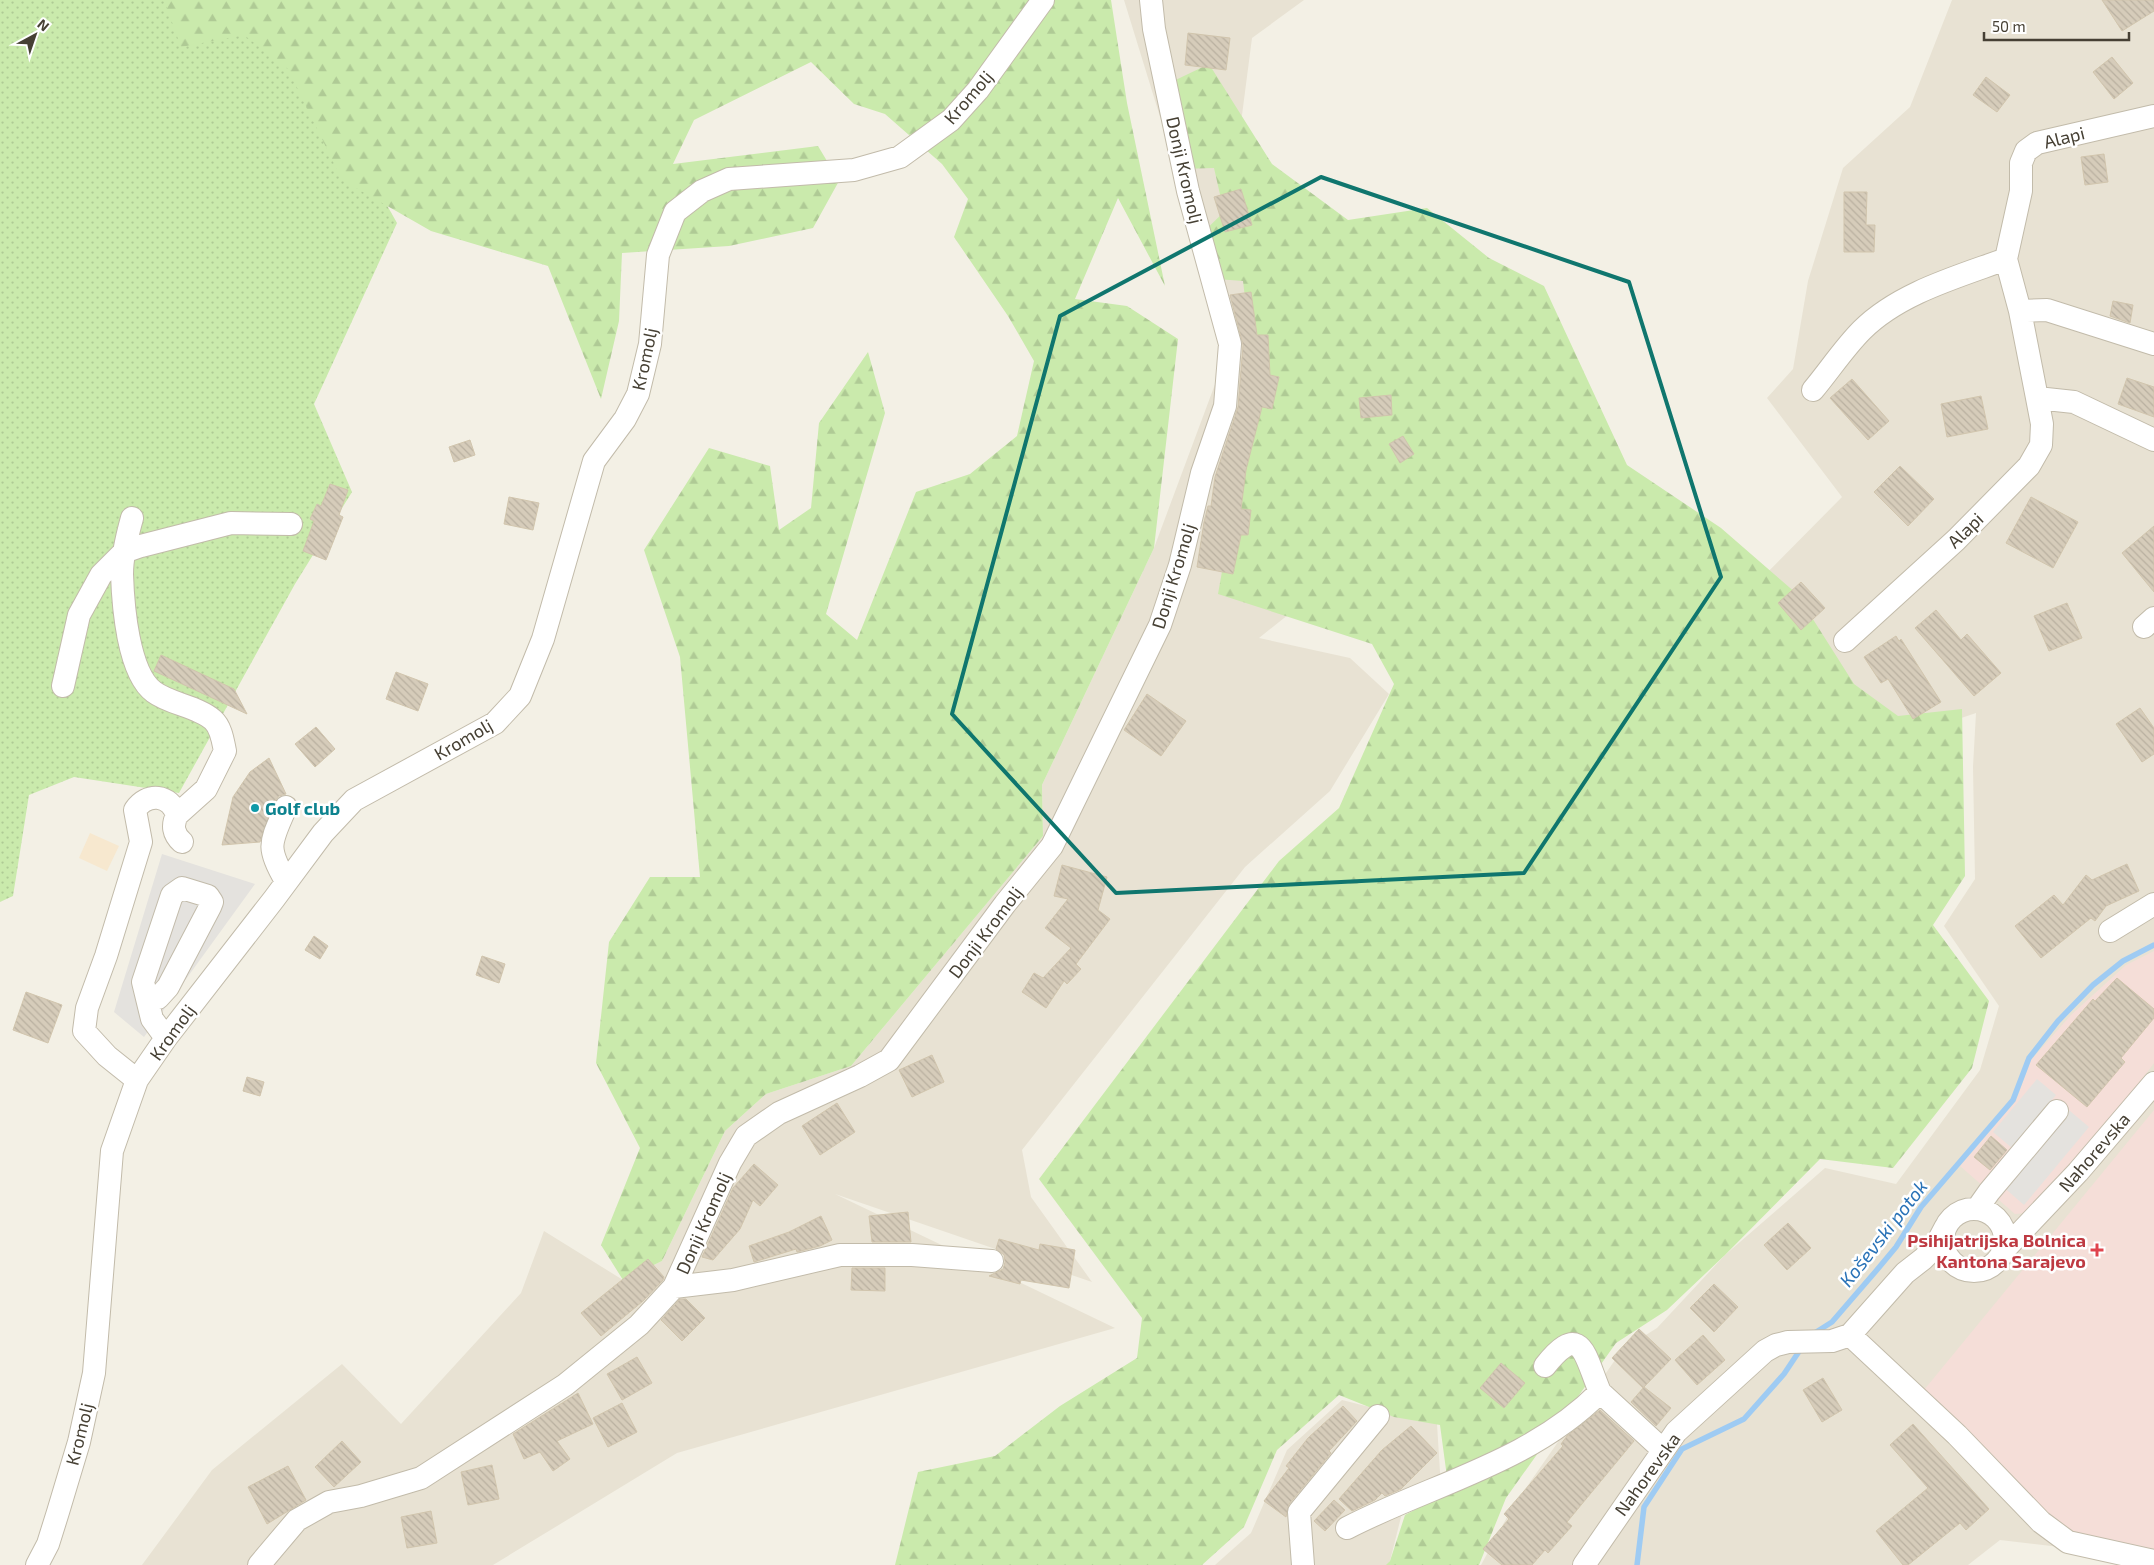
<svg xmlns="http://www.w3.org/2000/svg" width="2154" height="1565" font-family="'Exo 2',sans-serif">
<defs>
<pattern id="grass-dots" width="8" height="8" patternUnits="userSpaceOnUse" patternTransform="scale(1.25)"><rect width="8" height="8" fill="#caeaac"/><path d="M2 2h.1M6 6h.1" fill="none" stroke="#afca95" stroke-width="1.8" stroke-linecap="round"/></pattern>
<pattern id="forest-firs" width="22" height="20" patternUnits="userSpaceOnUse" patternTransform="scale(1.25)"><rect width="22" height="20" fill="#caeaac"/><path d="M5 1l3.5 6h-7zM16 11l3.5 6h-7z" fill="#afca95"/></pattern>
<pattern id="building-back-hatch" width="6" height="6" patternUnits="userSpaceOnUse" patternTransform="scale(1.25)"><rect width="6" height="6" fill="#d6ccba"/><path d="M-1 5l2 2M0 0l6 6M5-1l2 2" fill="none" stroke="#b9b0a0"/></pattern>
</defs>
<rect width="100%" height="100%" fill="#f3f0e5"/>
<path fill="#e8e2d3" d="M1124 0H1304L1252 38 1235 169 1472 468 1259 638 1350 658 1389 694 1330 791 1245 867 1022 1150 1031 1197 1092 1282 835 1194 1115 1328 677 1453 493 1565H142L212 1470 342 1364 401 1424 521 1293 544 1231 623 1280 662 1261 725 1131 766 1094 851 1066 1043 836 1042 785 1154 548 1230 344Z
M1952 0H2154V1558L2000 1540 1968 1565H1481L1512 1508 1622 1350 1657 1328 1725 1255 1825 1168 1896 1184 1980 1070 1999 1006 1944 926 1975 879 1973 767 1976 713 1917 733 1864 696 1751 589 1842 497 1767 398 1793 369 1808 281 1843 168 1910 107Z
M1342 1400 1437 1424 1441 1488 1402 1513 1390 1561 1387 1565H1215L1251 1533 1287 1450Z"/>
<path fill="#f7e8cf" d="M90 833 119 846 107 871 79 858Z"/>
<path fill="#f5ded8" d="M2154 951V1063L2128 1098 2026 1213 2015 1214 1960 1166 2016 1101 2031 1060 2071 1015 2126 965Z
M2154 1110V1552L2071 1539 1924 1390Z"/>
<path fill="url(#grass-dots)" d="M0 0H271L397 223 314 404 352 492 295 584 179 793 74 777 29 795 13 896 0 902Z"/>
<path fill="url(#forest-firs)" d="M164 0H1111L1127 103 1165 286 1118 198 1075 299 1127 306 1178 339 1154 548 1042 785 1043 836 851 1066 766 1094 725 1131 662 1261 623 1280 601 1245 640 1148 596 1063 609 942 650 877H700L680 657 644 550 709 448 770 466 779 530 811 508 819 423 868 352 885 413 826 614 857 640 916 492 970 474 1017 436 1034 361 1008 316 954 237 968 199 942 164 885 114 854 104 811 62 694 120 673 164 818 146 839 181 813 228 729 246 622 253 619 321 601 399 548 266 431 231 342 180 288 69 244 35 181 47Z
M1209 64 1272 164 1348 220 1427 208 1489 258 1544 286 1627 465 1721 528 1797 594 1854 684 1898 716 1962 709 1965 876 1933 925 1989 1001 1972 1068 1893 1168 1820 1159 1725 1255 1667 1310 1616 1343 1506 1498 1479 1565H1386L1390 1561 1405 1515 1449 1492 1440 1425 1394 1417 1339 1395 1277 1450 1244 1527 1202 1565H895L918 1472 995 1456 1060 1406 1137 1358 1142 1318 1039 1179 1279 861 1339 808 1394 684 1372 644 1218 594 1237 487 1257 400 1243 281 1203 278 1196 239 1224 212 1214 168 1181 169 1163 86Z"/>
<path fill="#e4e2de" d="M162 854 255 884 144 1037 114 1012Z
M2037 1079 2056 1095 2012 1148 1993 1132Z
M2064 1106 2089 1127 2024 1205 2000 1184Z"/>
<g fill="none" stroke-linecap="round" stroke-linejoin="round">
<path stroke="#9ecbf3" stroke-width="5.5" d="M1813 1334 1832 1322 1876 1271 1896 1247 1921 1207 2013 1100 2029 1058 2058 1021 2093 985 2123 961 2154 945
M1637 1565 1644 1507 1682 1449 1744 1419 1784 1374 1802 1347"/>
</g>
<path fill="url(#building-back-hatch)" stroke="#d1c5ad" d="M2102 0H2154V11L2122 31Z
M1188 33 1230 38 1226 70 1185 65Z
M2112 57 2133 83 2114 99 2093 72Z
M1986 77 2010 95 1997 112 1973 95Z
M2104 154 2108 182 2085 185 2081 157Z
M1241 189 1252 225 1225 232 1214 197Z
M1844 192H1867L1866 225H1875L1874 252H1844Z
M1251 292 1257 335H1268L1270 375 1279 377 1272 409 1262 407 1246 470 1241 509 1251 510 1248 535H1241L1233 574 1197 567 1204 522 1208 506H1211L1215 477 1238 407 1243 345 1230 295Z
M2113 301 2133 305 2130 323 2110 316Z
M2127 378 2154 387V417L2118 404Z
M1852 379 1889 421 1868 440 1830 398Z
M1391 395 1392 415 1361 418 1359 398Z
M1981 396 1988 429 1947 437 1941 404Z
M1403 436 1414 454 1400 463 1389 444Z
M470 440 475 455 454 462 449 447Z
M1900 466 1934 499 1908 526 1874 492Z
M330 484 348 490 339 515 343 517 326 560 303 551 314 521 310 519 317 504 321 506Z
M509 497 539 503 533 530 504 524Z
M2031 497 2078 522 2053 568 2006 543Z
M2154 526V592L2122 553Z
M1801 582 1825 608 1801 630 1778 603Z
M2067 603 2082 638 2049 651 2034 616Z
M1936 610 1961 640 1967 634 2001 673 1974 696 1915 628Z
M1896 636 1899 641 1901 639 1941 702 1913 719 1888 679 1881 683 1864 657Z
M161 655 234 689 247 714 154 671Z
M396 672 428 684 418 711 386 699Z
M1147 694 1186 721 1161 756 1124 730Z
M2140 708 2154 728V754L2142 762 2116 724Z
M316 727 335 749 315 767 295 744Z
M269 758 286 794 279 796 274 802 260 842 222 845 233 797 250 772Z
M2127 864 2139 891 2106 906 2095 921 2091 918 2041 958 2015 926 2054 895 2063 905 2086 875 2092 880Z
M1062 865 1107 877 1098 910 1110 919 1076 964 1081 969 1067 984 1064 981 1046 1008 1022 992 1034 973 1043 978 1071 948 1045 928 1068 899 1054 896Z
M314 936 328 946 320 959 305 950Z
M482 956 505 964 499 983 476 975Z
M2117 978 2154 1009V1018L2121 1058 2125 1062 2087 1107 2036 1065 2093 999 2095 1001Z
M26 992 62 1005 48 1043 13 1030Z
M932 1055 944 1082 912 1097 899 1070Z
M247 1077 264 1082 260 1096 243 1091Z
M837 1103 855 1132 820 1155 802 1126Z
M1991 1136 2007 1150 1990 1170 1974 1157Z
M754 1164 778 1185 760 1206 753 1200 740 1229 713 1260 702 1257 733 1188Z
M908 1212 911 1242H872L869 1216Z
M821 1216 832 1240 820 1246 797 1252 796 1249 754 1262 749 1246 789 1232Z
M1788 1223 1811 1248 1787 1270 1764 1245Z
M999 1239 1039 1250 1040 1244 1075 1250 1069 1288 1021 1280 1020 1284 989 1276 1003 1269 1005 1262 1004 1255 996 1249Z
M648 1259 664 1277 663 1280 643 1301 601 1336 581 1313Z
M852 1268H885V1291L851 1290Z
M1714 1284 1738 1307 1714 1332 1690 1308Z
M680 1299H686L705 1318 682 1341 661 1320Z
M1639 1329 1671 1359 1643 1388 1612 1358Z
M1703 1335 1725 1360 1697 1385 1675 1360Z
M637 1357 652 1383 622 1400 607 1374Z
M1501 1363 1525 1383 1504 1408 1480 1388Z
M1823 1378 1842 1410 1822 1422 1803 1390Z
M1644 1387 1671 1408 1656 1426 1631 1402Z
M578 1393 593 1424 557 1441 570 1459 553 1471 540 1452 524 1459 513 1434Z
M622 1403 637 1432 608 1447 593 1418Z
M1343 1406 1357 1421 1329 1451 1331 1453 1289 1504 1286 1517 1264 1501 1289 1468 1286 1466 1308 1438Z
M1600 1410 1634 1441 1567 1522 1572 1526 1548 1553 1545 1550 1532 1565H1502L1483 1549 1509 1519 1504 1514 1563 1446 1561 1444 1567 1436Z
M1913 1424 1989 1509 1966 1530 1960 1523 1908 1565H1903L1876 1531 1928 1488 1890 1445Z
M1411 1426 1437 1453 1401 1489 1385 1496 1382 1493 1375 1500 1352 1511 1339 1499 1382 1450Z
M342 1441 361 1462 334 1487 315 1467Z
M492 1465 499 1499 468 1505 461 1472Z
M288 1466 306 1500 267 1524 248 1487Z
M1334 1500 1345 1510 1325 1531 1314 1521Z
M431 1511 437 1543 407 1548 401 1517Z"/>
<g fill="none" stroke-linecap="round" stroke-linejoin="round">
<defs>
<path id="minor" d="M2006 259 2021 191V163L2026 151 2037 143 2154 116
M1813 390C1829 371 1844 348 1862 330 1899 293 1957 277 2006 259L2020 311
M2037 398 2020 311 2047 310 2154 344
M132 518C127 536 122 555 122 574 123 605 128 673 154 692 170 704 199 707 213 720 221 727 223 741 225 751L206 789 177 815
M2144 627 2154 618
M1845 641 1956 540 2029 466 2041 445 2042 424 2037 398 2074 402 2154 440
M63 686 79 615 101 575 124 552 141 546 231 523 291 524
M286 881C265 846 271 842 286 807
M2110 931 2154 904
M148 999 158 998 168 987 210 907 212 902 208 896 182 888 172 895 143 982 152 1019 166 1038
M137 1080 107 1056 84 1031 87 1008 106 956 141 842 135 810C147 792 170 794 177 815 172 825 173 834 182 842
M1943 1240a31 31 0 1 1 62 0a31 31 0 1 1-62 0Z
M1977 1209 1989 1192 2057 1111
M2003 1251 2078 1172 2154 1083
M674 1287 733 1280 840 1255H912L992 1261
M1850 1335 1957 1435 2041 1522 2068 1542 2154 1561
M1545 1366C1582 1319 1585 1357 1600 1392
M1347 1528C1432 1484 1531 1462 1600 1392L1663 1450
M37 1565 48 1544 58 1512 79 1442 94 1373 112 1151 137 1080 166 1038 274 899 323 833 354 800 495 723 520 696 543 639 594 461 625 419 638 394 650 344 658 255 675 212 702 191 729 179 854 170 900 157 951 120 978 90 1043 0
M259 1565 297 1520 329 1502 361 1496 421 1478 565 1385 639 1325 674 1287 730 1163 746 1136 779 1113 860 1076 889 1060 1005 904 1052 846 1160 625 1180 565 1202 473 1225 406 1230 344 1188 191 1154 29 1151 0
M1303 1565 1299 1512 1378 1416
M1584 1565 1676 1432 1765 1351 1776 1345 1788 1342 1832 1341 1850 1335 1905 1273 1923 1259 1935 1247 1945 1228"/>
</defs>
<use href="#minor" stroke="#c2bbaa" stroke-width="24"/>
<use href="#minor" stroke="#fff" stroke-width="22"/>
</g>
<path fill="none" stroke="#0f766e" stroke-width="4" stroke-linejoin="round" d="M1321 177 1629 282 1721 577 1524 873 1116 893 952 714 1060 316Z"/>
<circle fill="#0f9aa8" stroke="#fff" stroke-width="2" cx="255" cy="808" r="5"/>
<path fill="#e0444e" stroke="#fff" stroke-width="2" d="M2094.5 1242.5h5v5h5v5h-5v5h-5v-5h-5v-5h5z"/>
<g text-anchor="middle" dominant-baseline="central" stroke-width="5" stroke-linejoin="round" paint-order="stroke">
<g font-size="18" fill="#464034" stroke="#fff">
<text transform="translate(968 97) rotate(-49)">Kromolj</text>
<text transform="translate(2064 137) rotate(-14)">Alapi</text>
<text transform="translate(1185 170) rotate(77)">Donji Kromolj</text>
<text transform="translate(644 359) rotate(-78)">Kromolj</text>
<text transform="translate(1965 530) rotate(-44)">Alapi</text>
<text transform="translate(1173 576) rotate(-73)">Donji Kromolj</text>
<text transform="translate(463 739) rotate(-30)">Kromolj</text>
<text transform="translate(985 932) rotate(-53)">Donji Kromolj</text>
<text transform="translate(172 1032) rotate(-54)">Kromolj</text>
<text transform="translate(2094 1152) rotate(-49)">Nahorevska</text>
<text transform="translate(703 1223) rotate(-66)">Donji Kromolj</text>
<text transform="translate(79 1434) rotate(-76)">Kromolj</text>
<text transform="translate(1647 1474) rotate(-54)">Nahorevska</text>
</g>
<g font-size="18" font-weight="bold" fill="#0d838f" stroke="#fff" text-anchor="start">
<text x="265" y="808">Golf club</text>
</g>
<g font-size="18" font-weight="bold" fill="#be3a42" stroke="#fff" text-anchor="end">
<text x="2086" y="1240">Psihijatrijska Bolnica<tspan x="2086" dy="21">Kantona Sarajevo</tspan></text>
</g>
<g font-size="19" font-style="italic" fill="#2972b7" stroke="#fff">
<text transform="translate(1883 1233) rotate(-52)">Koševski potok</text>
</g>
</g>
<g transform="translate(35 35) rotate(40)" stroke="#ffffff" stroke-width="4" paint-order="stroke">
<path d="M0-4L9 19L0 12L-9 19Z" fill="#464034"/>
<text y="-8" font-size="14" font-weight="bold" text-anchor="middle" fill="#464034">N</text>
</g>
<path d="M1984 32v8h145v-8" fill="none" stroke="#464034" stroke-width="2.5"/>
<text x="1992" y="32" font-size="15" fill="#464034" stroke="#ffffff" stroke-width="4" paint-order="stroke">50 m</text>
</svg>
